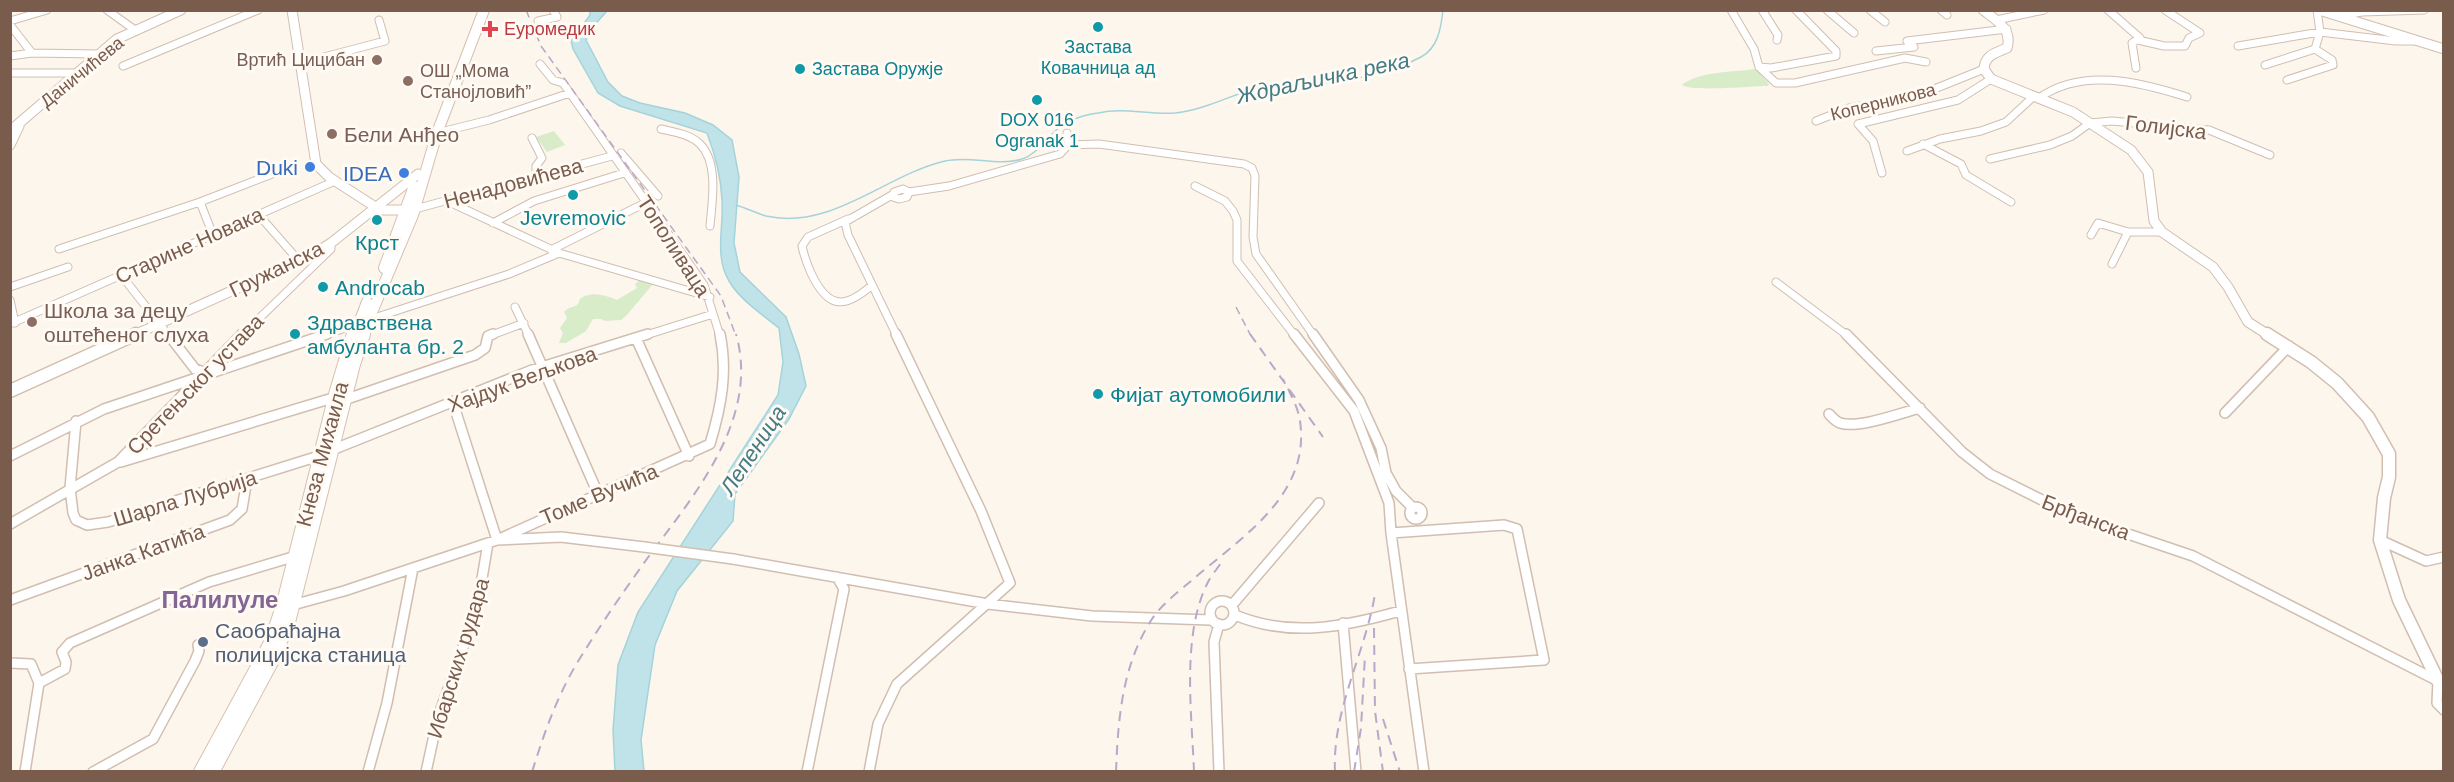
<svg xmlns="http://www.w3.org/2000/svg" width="2454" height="782" font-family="Arial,sans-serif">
<rect width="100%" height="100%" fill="#fdf6ec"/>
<path fill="#d8ecc9" d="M1756 69 1769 84 1768 86C1751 86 1693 92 1682 85 1699 71 1734 72 1756 69Z
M554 131 565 145 547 152 536 137Z
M641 279 653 284 626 316 621 320 605 321 601 319H593L586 331 566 343H559L563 333 560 328 567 318 564 312C568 307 572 308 577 305 582 300 576 301 583 297 593 291 608 296 617 300L637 288 635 284Z"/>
<path fill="#bfe3e8" stroke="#a5d3da" stroke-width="1.5" d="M590 11H607L590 30 586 40 608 82 622 96 640 103 685 113 713 125 732 140 739 177 734 243 740 272 786 317 799 354 806 386 789 419 735 494 733 521 677 591 655 645 641 740 644 771H615L613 730 618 665 638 612 778 395 783 362 779 328C763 315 740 300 729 281 714 256 724 227 722 200 721 177 715 154 707 133L620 106 598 93 573 49 571 41 590 15Z"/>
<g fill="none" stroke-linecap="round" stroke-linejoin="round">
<path stroke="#a5d3da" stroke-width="1.5" d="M736 205C746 208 756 213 766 216 831 231 885 175 945 161 971 155 997 167 1022 159 1038 154 1046 137 1060 127 1070 119 1085 115 1098 113 1123 107 1149 115 1175 113 1205 110 1232 94 1261 87 1278 83 1295 85 1311 84 1347 82 1389 74 1421 57 1438 48 1441 28 1443 10"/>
<defs>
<path id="minor-far1" d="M107 10 135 30
M1731 10 1754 49 1759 67 1776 83H1795L1905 58 1926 62
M1762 10 1778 35 1777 40
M1827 10 1854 33
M1870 10 1885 22
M1941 10 1947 15
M2108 10 2140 38 2132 43 2136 68
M2339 16 2362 12 2424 10
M1996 20 2044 10
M10 21 47 10
M538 21 557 17 553 10
M10 25 32 53 99 54
M2138 40 2164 46H2185L2189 38 2200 33 2165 10
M2238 46 2320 32 2396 41H2418
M2315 49 2320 32 2317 10
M1876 51 1914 47 1907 41 2007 29
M10 56 32 53
M301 63 385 41 379 20
M540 64 553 80 563 83 704 285 720 336
M2265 65 2315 49
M123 66 258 10
M1759 67 1771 68 1836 56V51L1796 10
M10 73H77
M2287 80 2333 65 2332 60 2315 49
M2039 98C2082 67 2140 82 2187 97
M1816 121 1849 108 1917 96 1984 69
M661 129C674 132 690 134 700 144 719 163 712 202 710 226
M437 133 489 120 570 93
M532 138 542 158 536 166V176
M1923 144 1961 164 1966 175 2011 202
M1068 145 1099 144 1244 164 1252 168 1255 176 1253 237 1256 254 1314 336
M1907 151 1940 139 1981 131 2006 122 2034 96
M621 153 658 196
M1990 159 2050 145 2072 136 2090 123 2112 121 2209 130 2270 155
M1882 173 1873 141 1858 124 1958 100 1991 79
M1195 186 1225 201 1233 211 1237 220V261L1295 336
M903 189 909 192 907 197 899 199 893 197 894 192Z
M909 192 949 186 1060 154 1068 145 1067 133
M892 195 845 222 848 235 897 336
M447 201 559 253 710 297
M200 202 213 235
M415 209 612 156
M258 214 299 261
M848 219 808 237 802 246C804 256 807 264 811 273 827 307 843 311 872 285
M493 223 534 201 624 173
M2091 235 2098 223 2128 232H2162
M59 249 200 202 285 169
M551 250 647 202
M2112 264 2128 232
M122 276 169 336
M1776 282 1848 336
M10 287 68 267
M10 300 15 323
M515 307 529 336
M368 320 509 274 559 253
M10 324 335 181
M241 336 331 249V243
M322 336 357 324
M489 336 524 323
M643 336 713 314"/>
<path id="minor" d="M168 334 195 369 206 373
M528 334 599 496
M1294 334 1354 411 1389 503 1391 533 1504 525 1517 529 1544 660 1409 669
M1313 334 1359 400 1381 448 1386 473 1396 491 1413 508
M1846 334 1962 452 1990 474 2072 515 2193 556 2438 681 2437 703 2444 710
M636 338 689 456
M344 400 475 355 485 348 488 336 493 334
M453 403 497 540 710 444C721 407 728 373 720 334
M2225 413 2289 346
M1829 414C1832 417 1835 421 1840 423 1858 429 1901 413 1920 408
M76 421 70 488 73 513 76 520 87 525 108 522 322 455
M332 450 532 370 648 334
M10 456 104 409 327 334
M121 462 336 397
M1410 513a6 6 0 1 1 12 0a6 6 0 1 1-12 0Z
M10 524 118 462 242 334
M1391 533 1424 772
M2380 540 2426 561 2444 557
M733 559 988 604 1092 616 1211 620
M10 600 230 520 242 509 247 479
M1210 613a12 12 0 1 1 24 0a12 12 0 1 1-24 0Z
M1232 605 1319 503
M289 606 344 591 497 540 561 537 644 547
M1235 615C1290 638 1344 627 1400 611
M1343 623 1356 772
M1219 624 1214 642 1219 772
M10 663 31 664 39 683 65 669 66 662 62 652 70 643 209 582 296 556
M25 772 39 683
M93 772 153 739 195 661 199 651 198 645
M368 772 387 703 413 568
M426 772 438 717 477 608 488 543
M807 772 844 589 837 577
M869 772 878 724 897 684 1010 583 981 511 896 334"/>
<path id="tertiary-far1" d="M292 10 316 164 329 177 380 210H411
M1983 10C1996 20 2013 29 2007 48 1995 53 1985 55 1984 69L1991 79 2073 112 2131 150 2148 172 2154 221 2162 232 2213 267 2228 287 2248 322 2270 336
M2319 10 2444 49
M10 131 117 39 181 10
M10 145 19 126
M132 336 313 254 331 243 418 174"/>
<path id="tertiary" d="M2267 334 2311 362 2337 383 2368 417 2389 454V477L2384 498 2380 540 2399 600 2438 681 2444 683
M10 391 136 334"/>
<path id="secondary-far1" d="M384 268 414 186
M354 336 367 302
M362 336 413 215 437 133 484 10"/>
<path id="secondary" d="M201 772 270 645 283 607 337 391 354 334
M212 772 272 660 288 622 353 364 363 334"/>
</defs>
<use href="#minor-far1" stroke="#d1beb0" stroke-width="9"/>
<use href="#minor" stroke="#d1beb0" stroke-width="12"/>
<use href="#tertiary-far1" stroke="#d1beb0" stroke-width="11"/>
<use href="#tertiary" stroke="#d1beb0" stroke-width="15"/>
<use href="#secondary-far1" stroke="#d6c0b0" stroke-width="12"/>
<use href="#secondary" stroke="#d6c0b0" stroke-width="16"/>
<use href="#minor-far1" stroke="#fff" stroke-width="7"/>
<use href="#minor" stroke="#fff" stroke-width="9"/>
<use href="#tertiary-far1" stroke="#fff" stroke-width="9"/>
<use href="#tertiary" stroke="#fff" stroke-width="12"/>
<use href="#secondary-far1" stroke="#fff" stroke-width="10"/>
<use href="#secondary" stroke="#fff" stroke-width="14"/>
<path stroke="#b9a8c9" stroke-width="1.5" stroke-dasharray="8 5" stroke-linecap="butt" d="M526 10 541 46 721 296 736 336
M1236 307 1251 336"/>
<path stroke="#b9a8c9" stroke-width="2" stroke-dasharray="10 7" stroke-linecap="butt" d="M1250 334 1323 437
M1374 628 1375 711 1383 772
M1383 719 1400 772
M532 772C545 730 559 691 582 655 603 621 626 588 649 556 695 494 760 418 736 334
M1116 772C1118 719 1122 665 1152 619 1162 604 1177 593 1191 581 1240 538 1311 496 1300 421 1298 406 1289 392 1283 379
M1194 772C1192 715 1181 635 1208 582 1211 576 1217 569 1221 563
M1335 772C1332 710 1365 654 1375 594
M1354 772 1361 728 1365 655"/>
<defs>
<path id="minor-bridge" d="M644 547 733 559"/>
</defs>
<use href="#minor-bridge" stroke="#d1beb0" stroke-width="12" stroke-linecap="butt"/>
<use href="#minor-bridge" stroke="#fff" stroke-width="9"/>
</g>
<g fill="#0f9aa8" stroke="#fffaf3" stroke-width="2">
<circle cx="1098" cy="27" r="6"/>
<circle cx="800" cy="69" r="6"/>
<circle cx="1037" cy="100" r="6"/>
<circle cx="573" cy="195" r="6"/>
<circle cx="377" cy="220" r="6"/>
<circle cx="323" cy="287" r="6"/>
<circle cx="295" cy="334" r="6"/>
<circle cx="1098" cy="394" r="6"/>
</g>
<path fill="#e0444e" stroke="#fffaf3" stroke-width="2" d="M487 20h6v6h6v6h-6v6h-6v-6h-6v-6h6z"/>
<g fill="#8d6e63" stroke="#fffaf3" stroke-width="2">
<circle cx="377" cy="60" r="6"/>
<circle cx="408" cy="81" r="6"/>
<circle cx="332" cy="134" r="6"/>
<circle cx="32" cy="322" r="6"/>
</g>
<g fill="#3f7fe0" stroke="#fffaf3" stroke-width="2">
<circle cx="310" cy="167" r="6"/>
<circle cx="404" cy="173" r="6"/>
</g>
<circle fill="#5c6f8a" stroke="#fffaf3" stroke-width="2" cx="203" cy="642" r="6"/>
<g text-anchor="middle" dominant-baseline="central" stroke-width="6" stroke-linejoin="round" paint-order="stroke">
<g font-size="18" fill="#be3a42" stroke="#fffaf3" text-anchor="start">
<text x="504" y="29">Еуромедик</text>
</g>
<g font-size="18" fill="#0d838f" stroke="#fffaf3">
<text x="1098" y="47">Застава<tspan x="1098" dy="21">Ковачница ад</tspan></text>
<text x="812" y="69" text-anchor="start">Застава Оружје</text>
<text x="1037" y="120">DOX 016<tspan x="1037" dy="21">Ogranak 1</tspan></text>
</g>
<g font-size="18" fill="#785e54" stroke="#fffaf3" text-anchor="end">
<text x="365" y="60">Вртић Цицибан</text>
<text x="420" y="71" text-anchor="start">ОШ „Мома<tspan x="420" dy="21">Станојловић”</tspan></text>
</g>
<g font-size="18" fill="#7a5c4d" stroke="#fffaf3">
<text transform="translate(82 72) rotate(-39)">Даничићева</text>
<text transform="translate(1883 102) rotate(-14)">Коперникова</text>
</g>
<g font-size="21" fill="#7a5c4d" stroke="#fffaf3">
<text transform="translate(2166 127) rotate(7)">Голијска</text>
<text transform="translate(513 183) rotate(-15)">Ненадовићева</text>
<text transform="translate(189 245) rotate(-24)">Старине Новака</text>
<text transform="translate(674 246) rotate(57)">Тополиваца</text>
<text transform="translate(276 269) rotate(-26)">Гружанска</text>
<text transform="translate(522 379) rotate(-20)">Хајдук Вељкова</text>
<text transform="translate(195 384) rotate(-46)">Сретењског устава</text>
<text transform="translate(322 454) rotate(-75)">Кнеза Михаила</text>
<text transform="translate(599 494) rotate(-23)">Томе Вучића</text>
<text transform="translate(185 498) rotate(-17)">Шарла Лубрија</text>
<text transform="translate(2086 517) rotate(21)">Брђанска</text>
<text transform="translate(143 552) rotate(-20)">Јанка Катића</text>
<text transform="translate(458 658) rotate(-73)">Ибарских рудара</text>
</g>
<g font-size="21" fill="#785e54" stroke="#fffaf3" text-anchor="start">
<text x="344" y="134">Бели Анђео</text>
<text x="44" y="310">Школа за децу<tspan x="44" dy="24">оштећеног слуха</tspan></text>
</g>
<g font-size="21" fill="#366cbe" stroke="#fffaf3" text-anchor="end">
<text x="298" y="167">Duki</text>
<text x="392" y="173">IDEA</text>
</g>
<g font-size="21" fill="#0d838f" stroke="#fffaf3" text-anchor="start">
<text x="573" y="217" text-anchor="middle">Jevremovic</text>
<text x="377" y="242" text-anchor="middle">Крст</text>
<text x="335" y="287">Androcab</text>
<text x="307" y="322">Здравствена<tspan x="307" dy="24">амбуланта бр. 2</tspan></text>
<text x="1110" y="394">Фијат аутомобили</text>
</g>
<g font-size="21" fill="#4e5e75" stroke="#fffaf3" text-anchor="start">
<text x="215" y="630">Саобраћајна<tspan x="215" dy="24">полицијска станица</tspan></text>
</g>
<g font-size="22" font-style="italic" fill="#437c86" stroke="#fffaf3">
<text transform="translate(1323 78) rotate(-12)">Ждраљичка река</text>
<text transform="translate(753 450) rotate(-57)">Лепеница</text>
</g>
<g font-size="24" font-weight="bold" fill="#846695" stroke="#fffaf3">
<text x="220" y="599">Палилуле</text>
</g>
</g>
<rect width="2454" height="782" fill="none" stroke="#7a5c4d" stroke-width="24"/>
</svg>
